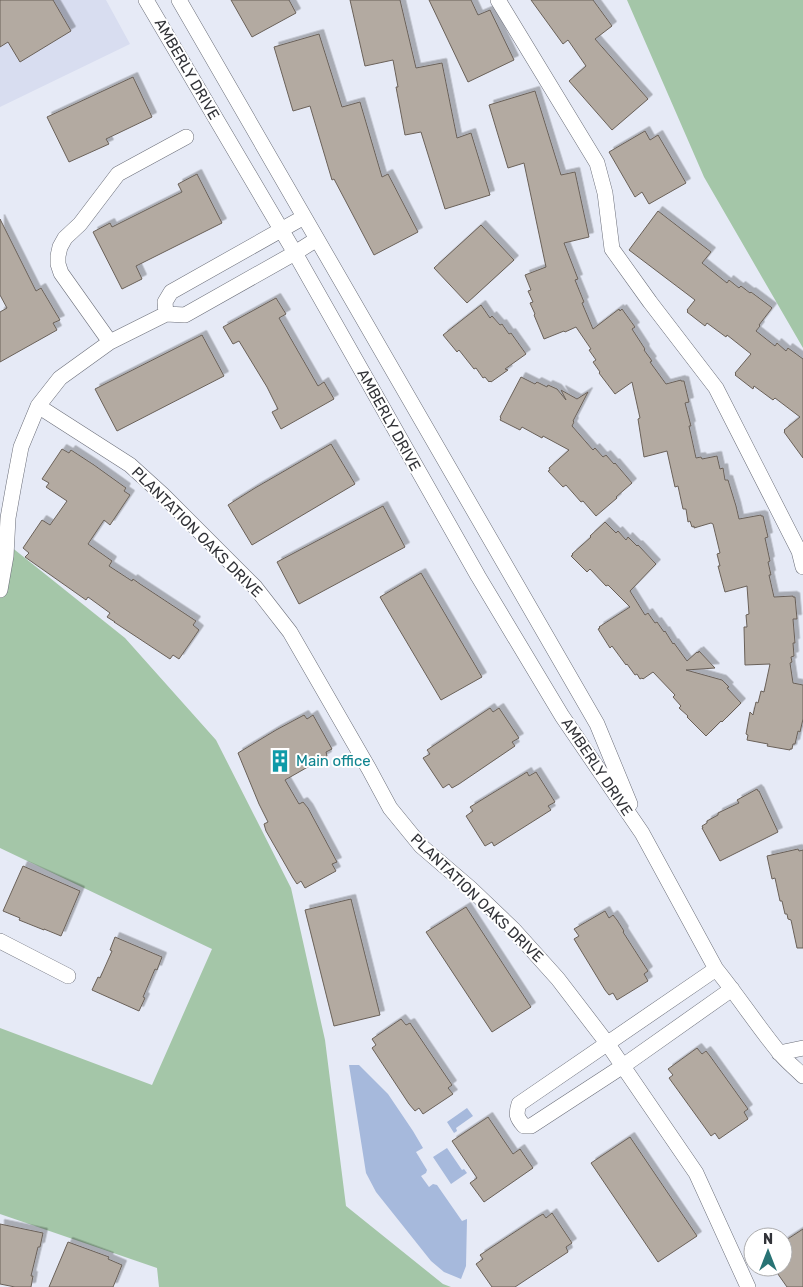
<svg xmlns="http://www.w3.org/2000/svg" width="803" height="1287" font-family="Rubik,sans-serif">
<defs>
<filter id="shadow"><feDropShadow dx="4.5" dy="-4.5" stdDeviation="0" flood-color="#0004"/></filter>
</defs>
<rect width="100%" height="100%" fill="#e6eaf6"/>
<path fill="#d8ddf0" d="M0 0H106L130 44 0 107Z"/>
<path fill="#a4c6a8" d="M627 0H803V348L704 177Z
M0 538 125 638 216 740 291 888 325 1040 346 1206 443 1284 451 1287H159L157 1268 0 1214V1028L152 1085 212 949 0 848Z"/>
<path fill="#a6b9dc" d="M349 1065H359L388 1094 413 1131 423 1148 416 1152 427 1170 426 1173 421 1176 429 1187 433 1184 437 1185 462 1221 467 1219 466 1266 461 1279 444 1272 431 1261 376 1192 366 1173Z
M467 1108 473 1116 456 1128 457 1131 454 1133 447 1122Z
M447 1148 462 1170 464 1169 467 1173 451 1184 433 1157Z"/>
<path fill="#b3aaa1" stroke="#6a6159" filter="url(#shadow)" d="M0 0H53L71 31 20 62 8 42 0 47Z
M231 0H289L296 13 252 37Z
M350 0H400L416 68 442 63 457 138 471 133 490 195 445 209 421 132 405 135 396 87H398L393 60 365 66Z
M429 0H471L478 15 490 10 514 60 468 82Z
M531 0H593L612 26 595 39 648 99 612 130 569 81 586 66 568 40 563 44Z
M319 34 342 107 360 102 382 177 388 174 418 232 374 255 334 179 332 180 310 106 293 111 274 47Z
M133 77 152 117 106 139 109 144 69 162 47 117Z
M535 91 561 175 575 172 589 237 564 243 578 279 575 280 584 302 582 303 593 329 619 309 620 311 622 309 635 327 632 329 645 349 644 350 652 361 650 362 666 384 681 380V381H684L689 402 685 403 691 426H689L696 458 701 457 702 459 717 456 720 469 723 468 725 480H728L736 506 739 519 761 515V516H763L768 537 765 538 770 561 768 562 771 575H769L774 597 793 596V597H795L797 619H793L795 643H793L794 656 791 657 792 662 790 663 793 683 803 685V719L800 732 798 731 795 744H793L792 749H790V750L767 746 768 744 747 740 748 735 746 734 750 712 753 715 756 702 758 703 761 691 764 692 770 664 745 665 744 627H747L746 615 749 614 747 586 725 592 718 566H720L717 554 720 553 713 524 711 523 694 528V526L692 527 690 521 688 522 686 509H683L678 486 675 487 667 451 644 457 638 419 640 418 632 382 615 394 599 373 600 372 593 362 596 360 589 350 591 349 576 327 565 332 564 331 544 339 534 315 535 314 530 303 533 302 528 291 531 290 525 275 546 267 524 163 508 168 489 105Z
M645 131 650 140 658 135 686 183 649 204 642 192 635 197 609 152Z
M197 174 222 223 136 266 142 279 122 289 93 232 110 223 112 227 182 192 178 184Z
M658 211 711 252 702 263 727 283 729 280 739 288 741 286 750 293 751 292 771 307 772 308 759 325 760 326 756 331 775 346 777 343 786 351 788 348 803 359V458L784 432 785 431 784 430 800 417 775 398 773 400 754 386 753 389 735 375 736 374 735 373 751 354 727 335 726 337 707 323 705 326 687 312 688 311 687 310 695 300 629 250Z
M0 219 36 291 41 288 60 320 53 323 57 330 0 362V312L7 308 0 295Z
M481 225 514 260 467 303 434 268Z
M276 298 286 314 279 318 291 339 318 386 324 382 334 399 281 429 272 412 278 409 267 387 239 341 233 344 223 327Z
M481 305 490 318 492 316 500 325 502 324 509 334 511 333 526 354 505 369 508 370 491 382 490 381 489 382 485 377 483 378 476 368 474 369 459 350 457 352 443 335Z
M202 335 224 376 117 431 95 389Z
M521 377 535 384 537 382 547 387 548 385 557 389 566 400 561 390 577 399 588 392 573 421 574 422 572 426 593 450 595 448 603 457 606 455 614 464 615 463 632 483 616 497 617 498 596 516 583 501 581 502 566 485 563 487 548 471 550 470 549 468 569 450 543 436 542 438 522 427 520 430 500 420 501 418 500 417Z
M331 444 355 484 252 545 228 505 255 488Z
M62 449 69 453 71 450 94 465 126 488 124 491 130 495 110 525 104 520 88 544 112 561 109 566 132 581 133 579 140 584 196 621 193 625 199 630 179 659 173 655 170 659 114 622H115L107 617 110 613 88 597 86 600 25 557 29 553 23 548 42 520 50 525 67 501 46 487 49 483 42 479Z
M383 506 405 547 299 604 277 562Z
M605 522 616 533 618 531 626 540 628 537 637 546 638 545 655 563 656 564 630 591 645 615 648 613 655 623 657 622 664 632 665 631 673 644 674 643 687 661 697 652 698 653 699 651 715 668 686 670 722 680 729 687 727 688 741 703 722 722 721 721 706 736 687 717 688 716 679 708 681 706 673 697 675 695 653 672 643 679 642 678 640 679 637 674 635 675 627 664 626 665 612 646 610 648 598 629 600 628 599 627 630 607 608 585 606 586 590 569 587 572 571 556 573 555 572 554 591 537 590 536Z
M421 573 482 677 441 700 380 597Z
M490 708 493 712 499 708 519 738 512 742 515 746 459 784 452 788 449 784 443 788 423 758 430 754 427 750Z
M304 715 307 719 313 715 332 749 326 752 327 756 285 780 299 804 303 802 308 808 337 862 332 864 336 871 305 888 301 881 297 884 293 878 266 831 264 824 268 822 259 804 238 753 276 730Z
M527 772 529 776 536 772 555 802 548 806 551 810 494 846 492 842 485 846 466 816 473 811 470 807Z
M757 789 758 791H759L778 832 720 861 702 828H703L702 826 707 823V821L718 815V813L739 803 737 800Z
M798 849 799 851 803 850V948H797L791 920 788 919 787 914H785L782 901H780L775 878 772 879 767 856Z
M23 866 80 891 61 936 44 929V930L19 920 20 918 3 911Z
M351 899 380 1015 334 1026 305 910Z
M466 907 531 1007 492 1032 426 932Z
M605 911 609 918 613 915 617 920 624 931 623 932 648 971 644 974 648 981 617 1000 613 993 609 995 605 990 574 939 579 936 574 929Z
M115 937 162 957 157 970 155 969 143 997 145 998 139 1011 92 990 98 977 100 978 112 951 110 950Z
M401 1019 406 1025 410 1023 452 1085 448 1088 453 1094 423 1114 419 1108 415 1111 409 1104 372 1048 376 1045 372 1039Z
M697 1048 702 1054 706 1051 710 1056 748 1109 744 1112 748 1119 719 1139 715 1133 711 1136 669 1078 673 1075 668 1069Z
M488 1117 513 1154 520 1149 533 1168 484 1202 470 1183 477 1178 452 1141Z
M630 1137 697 1236 658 1262 591 1163Z
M552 1213 572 1243 566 1247 568 1252 515 1287H492L476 1264 483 1259 480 1255 536 1218 543 1214 546 1218Z
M0 1224 43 1233 40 1247H38L31 1276H33L31 1287H15L0 1284Z
M803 1229V1287H787L773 1267H783V1242Z
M68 1242 109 1257 108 1259 122 1265 113 1287H49Z"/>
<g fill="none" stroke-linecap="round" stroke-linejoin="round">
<defs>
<path id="minor" d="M146 0 295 253 478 576 562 716 642 833 716 969C738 996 756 1024 778 1051 785 1060 795 1068 803 1076
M179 0 597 724 630 804
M498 0 597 163 605 193 612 249 650 302 716 388 799 551 803 567
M166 314 165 302 171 292 304 217
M110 342 61 273 58 264V256L60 247 65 238 80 224 118 174 186 137
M38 406 130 465 163 495 255 587 290 632 369 769 390 808 421 846 470 888 514 930 558 979 607 1043 696 1173 748 1287
M0 590 6 556 8 518 14 484 21 447 38 406 60 378 110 342 166 314 185 315 295 253 317 239
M0 941 68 976
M716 969 519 1104C516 1114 516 1117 524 1126H531L623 1066 732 989
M779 1053 803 1048"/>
</defs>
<use href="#minor" stroke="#6b6e79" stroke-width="16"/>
<use href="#minor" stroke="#fff" stroke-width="15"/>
</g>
<defs>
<symbol id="building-bare" viewBox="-9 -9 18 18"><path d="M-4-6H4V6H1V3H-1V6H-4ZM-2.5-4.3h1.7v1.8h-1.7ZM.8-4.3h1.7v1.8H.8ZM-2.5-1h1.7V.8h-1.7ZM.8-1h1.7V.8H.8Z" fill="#0f9aa8" stroke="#fff" stroke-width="2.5" paint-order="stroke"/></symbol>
</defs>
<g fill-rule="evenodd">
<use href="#building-bare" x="264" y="745" width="32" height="32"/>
</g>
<g text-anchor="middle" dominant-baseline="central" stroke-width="4" stroke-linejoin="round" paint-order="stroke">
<g font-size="15" fill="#323338" stroke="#fff">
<text transform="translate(187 69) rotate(60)">AMBERLY DRIVE</text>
<text transform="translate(389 420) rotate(61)">AMBERLY DRIVE</text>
<text transform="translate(197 532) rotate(45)">PLANTATION OAKS DRIVE</text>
<text transform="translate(597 767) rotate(56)">AMBERLY DRIVE</text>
<text transform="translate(477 898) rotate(44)">PLANTATION OAKS DRIVE</text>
</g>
<g font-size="15" fill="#0d838f" stroke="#fff" text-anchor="start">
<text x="296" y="761">Main office</text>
</g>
</g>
<g transform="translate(768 1252)"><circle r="24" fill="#ffffff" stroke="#adadaf"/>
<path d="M0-4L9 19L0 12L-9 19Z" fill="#287374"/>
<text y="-8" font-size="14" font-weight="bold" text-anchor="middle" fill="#323338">N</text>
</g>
</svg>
